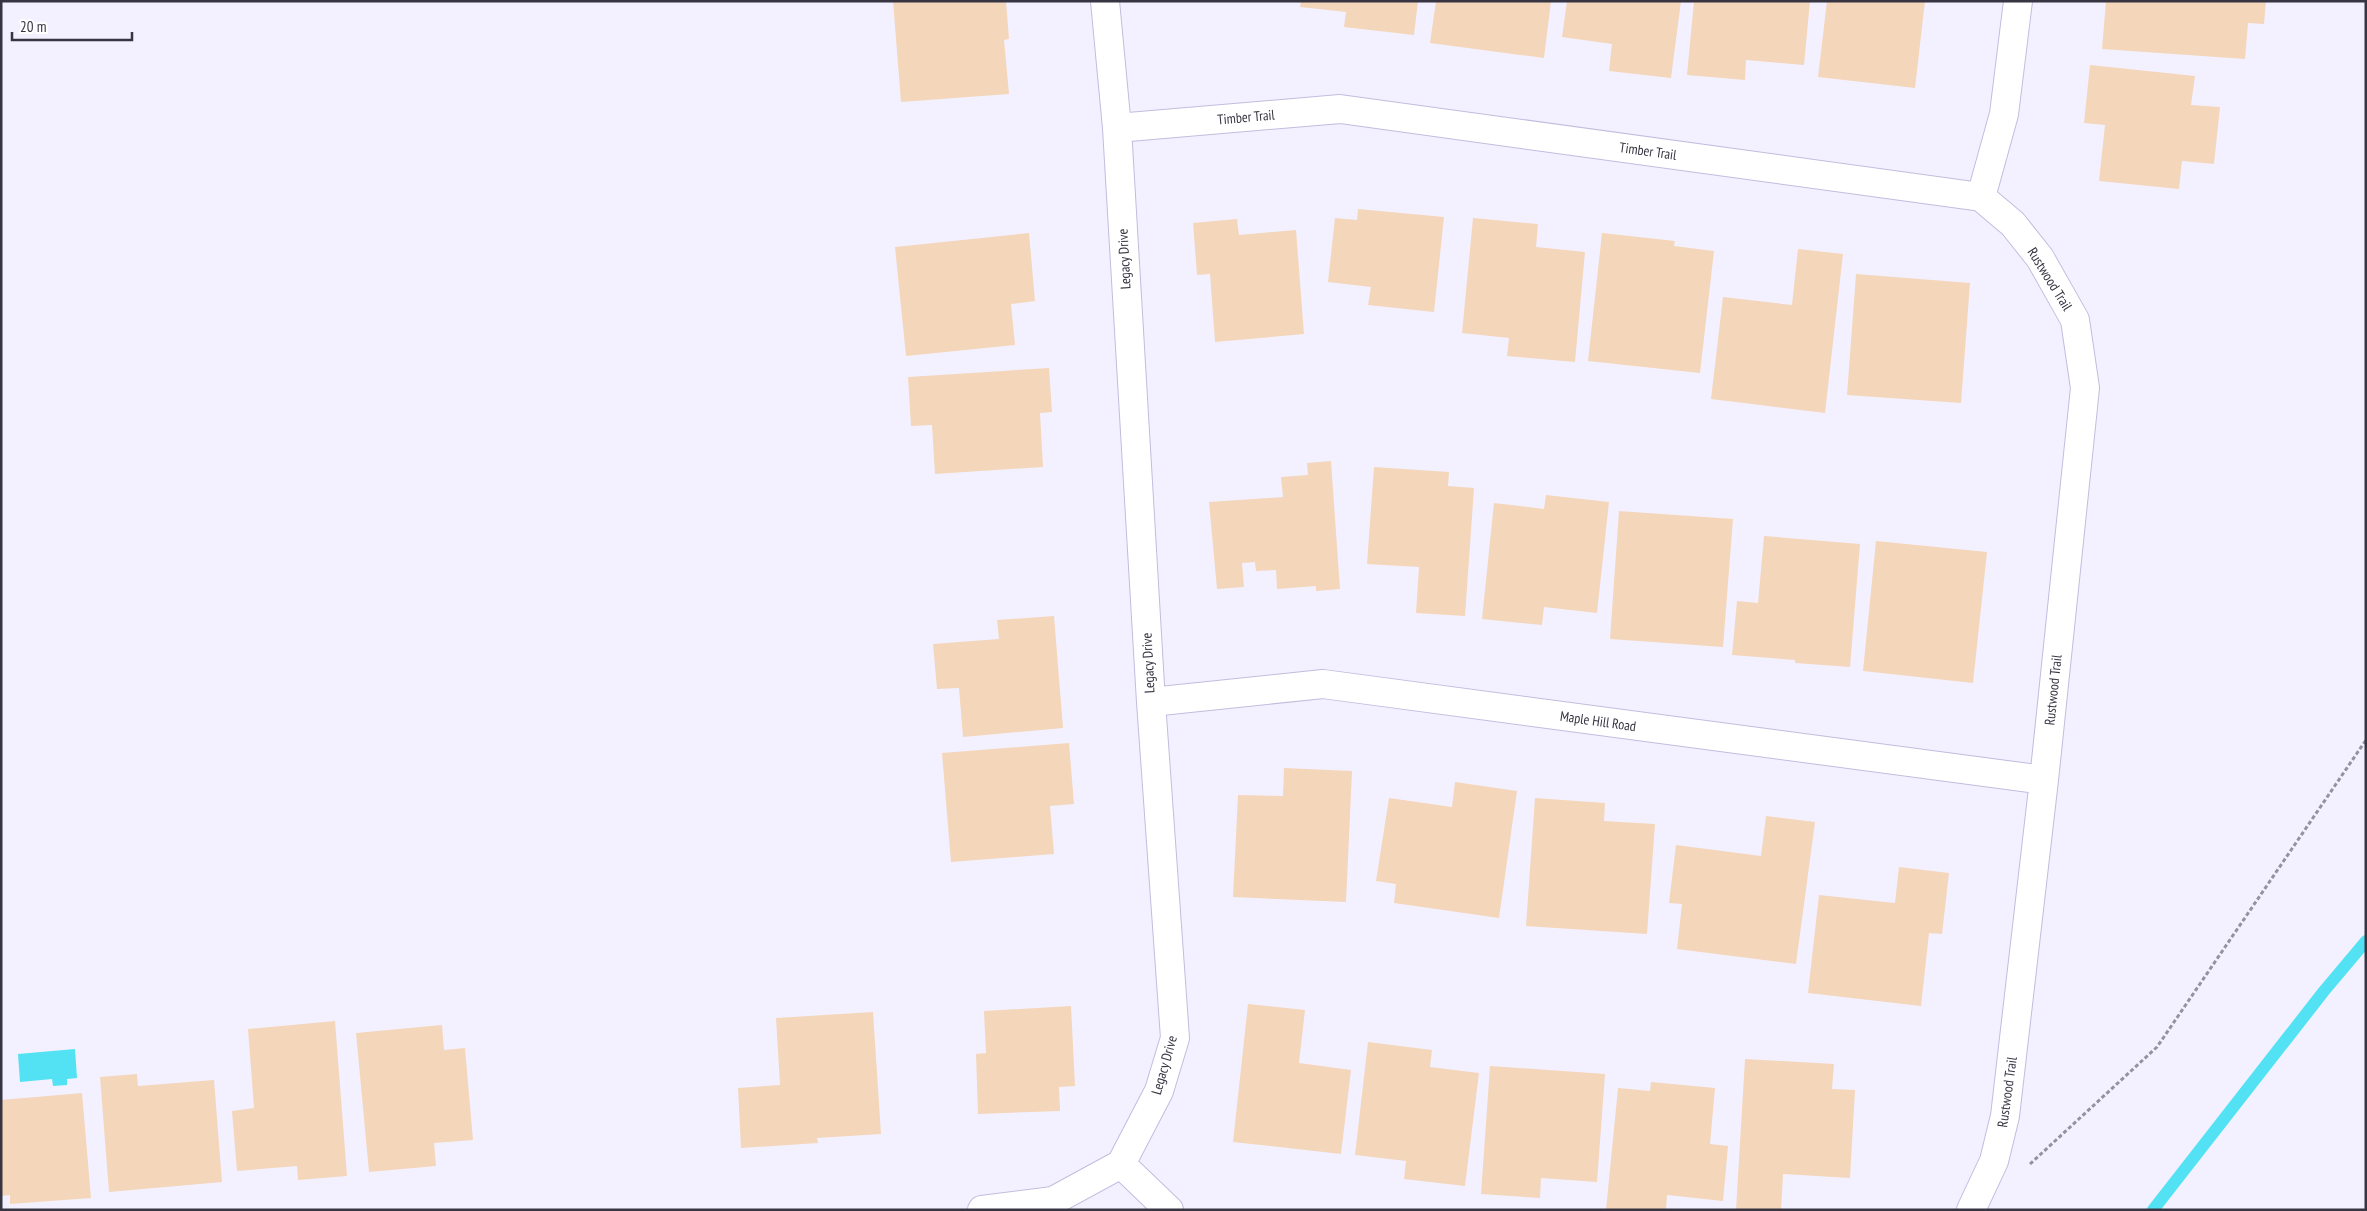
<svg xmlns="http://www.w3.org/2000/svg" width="2367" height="1211" font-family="'PT Sans Narrow',sans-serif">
<rect width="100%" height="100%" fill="#f3f1ff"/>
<path fill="#52e2f3" d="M75 1049 77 1078 67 1079V1085L53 1086 52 1079 20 1082 18 1054Z"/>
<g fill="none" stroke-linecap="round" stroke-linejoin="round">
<path stroke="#52e2f3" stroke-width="12" d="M2153 1210 2324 991 2366 941"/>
</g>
<path fill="#f4d6bb" d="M893 1H1006L1009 39 1004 40 1009 94 901 102Z
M1301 1H1418L1414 35 1344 27 1346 12 1300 7Z
M1436 1H1551L1544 58 1430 43Z
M1567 1H1681L1671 78 1609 71 1612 44 1562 37Z
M1694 1H1810L1804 65 1746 60 1745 80 1687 75Z
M1827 1H1925L1915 88 1818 77Z
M2106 1H2266L2264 24 2248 23 2245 59 2102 49Z
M2090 65 2195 76 2191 105 2220 107 2214 164 2182 161 2179 189 2099 181 2105 125 2084 123Z
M1358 209 1444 217 1434 312 1368 305 1371 287 1328 282 1335 218 1357 220Z
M1473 218 1538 224 1536 247 1585 252 1575 362 1507 356 1509 338 1462 333Z
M1237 219 1239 235 1296 230 1304 334 1215 342 1210 274 1197 275 1193 223Z
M1029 233 1035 301 1011 304 1015 345 906 356 895 247Z
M1602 233 1675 241 1674 246 1714 251 1700 373 1588 361Z
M1798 249 1843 254 1825 413 1711 399 1723 297 1792 305Z
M1856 274 1970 283 1961 403 1847 395Z
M1049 368 1052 412 1040 413 1043 467 935 474 932 425 911 426 908 377Z
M1331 461 1340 589 1316 591V586L1277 589 1276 570 1256 571 1255 562 1242 563 1244 587 1217 589 1209 502 1283 497 1281 477 1308 475 1307 463Z
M1374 467 1449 472 1448 486 1474 488 1465 616 1416 613 1419 567 1367 564Z
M1546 495 1609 502 1597 613 1544 607 1542 625 1482 619 1494 503 1544 509Z
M1619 511 1733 519 1723 647 1610 639Z
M1764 536 1860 544 1850 667 1795 663V660L1732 655 1737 601 1758 603Z
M1876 541 1987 552 1973 683 1863 671Z
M1054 616 1063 728 963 737 959 688 937 689 933 644 999 639 997 620Z
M1069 743 1074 804 1050 806 1054 854 951 862 942 753Z
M1284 768 1352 771 1346 902 1233 897 1238 795 1283 796Z
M1455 782 1517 791 1499 918 1394 903 1396 884 1376 881 1389 798 1452 807Z
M1535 798 1605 803 1604 821 1655 824 1647 934 1526 926Z
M1766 816 1815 822 1796 964 1677 949 1682 904 1669 903 1676 845 1761 856Z
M1899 867 1949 873 1942 934 1929 933 1921 1006 1808 993 1819 895 1895 903Z
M1248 1004 1305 1010 1299 1063 1351 1070 1341 1154 1233 1142Z
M1071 1006 1075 1086 1059 1087 1060 1111 978 1114 976 1054 986 1053 984 1011Z
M873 1012 881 1134 817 1138 818 1143 741 1148 738 1088 780 1085 776 1018Z
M335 1021 347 1176 298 1180 297 1166 237 1171 232 1111 254 1108 248 1029Z
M442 1025 444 1050 465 1048 473 1140 434 1143 436 1166 369 1172 356 1033Z
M1368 1042 1432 1050 1430 1067 1479 1073 1465 1186 1404 1179 1406 1161 1355 1155Z
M1745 1059 1834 1064 1832 1089 1855 1090 1850 1178 1783 1174 1781 1210H1736Z
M1490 1066 1605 1074 1597 1182 1541 1178 1540 1198 1481 1194Z
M137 1074 138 1086 214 1080 222 1182 109 1192 100 1077Z
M1651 1082 1715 1088 1710 1144 1728 1146 1723 1201 1667 1195 1666 1210H1606L1618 1088 1650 1091Z
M82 1093 91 1198 10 1204V1195L1 1196V1100Z"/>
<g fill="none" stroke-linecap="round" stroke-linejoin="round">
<defs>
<path id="minor" d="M1117 128 1340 109 1981 197
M1981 197 2004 114 2018 1
M1151 702 1323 684 2044 780
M1121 1164 1169 1210
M982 1210 1053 1201 1121 1164 1159 1091 1175 1038 1151 702 1117 128 1105 1
M1971 1210 1994 1161 2005 1116 2044 780 2085 388 2075 320 2040 258 2013 224 1981 197"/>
</defs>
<use href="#minor" stroke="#c3bcde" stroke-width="30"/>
<path stroke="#94929f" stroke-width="3" stroke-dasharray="4 2.5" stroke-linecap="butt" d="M2030 1164 2157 1047 2366 740"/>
<use href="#minor" stroke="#fff" stroke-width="28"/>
</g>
<g text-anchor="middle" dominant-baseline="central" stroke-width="5" stroke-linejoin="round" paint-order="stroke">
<g font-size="14" fill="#373542" stroke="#fff">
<text transform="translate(1246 117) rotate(-5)">Timber Trail</text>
<text transform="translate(1648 151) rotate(8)">Timber Trail</text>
<text transform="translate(1124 259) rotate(-93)">Legacy Drive</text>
<text transform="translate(2050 279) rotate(58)">Rustwood Trail</text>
<text transform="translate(1148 663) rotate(-93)">Legacy Drive</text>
<text transform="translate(2053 690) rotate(-84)">Rustwood Trail</text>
<text transform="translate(1598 721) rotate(8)">Maple Hill Road</text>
<text transform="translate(1164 1065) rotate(-74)">Legacy Drive</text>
<text transform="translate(2007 1092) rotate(-82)">Rustwood Trail</text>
</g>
</g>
<rect width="2367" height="1211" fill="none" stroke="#373542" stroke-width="5"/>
<path d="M12 32v8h120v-8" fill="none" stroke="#373542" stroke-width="2.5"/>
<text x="20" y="32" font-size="15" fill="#373542" stroke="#ffffff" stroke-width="4" paint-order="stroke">20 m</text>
</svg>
